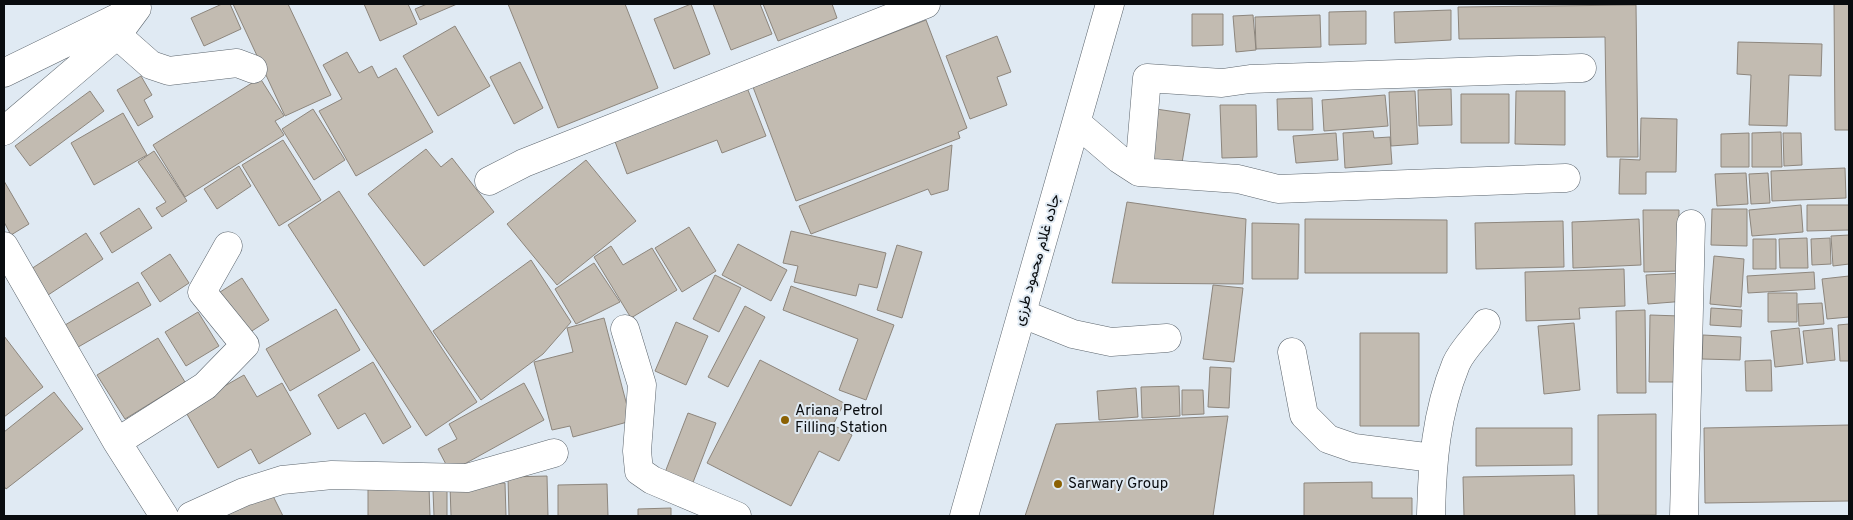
<svg xmlns="http://www.w3.org/2000/svg" width="1853" height="520" font-family="Overpass,Vazirmatn,sans-serif">
<rect width="100%" height="100%" fill="#e0eaf3"/>
<path fill="#c2bbb1" stroke="#8d867d" d="M222 4H230L241 29 204 46 191 18Z
M233 4H288L331 95 285 116Z
M364 4H408L417 24 380 41Z
M427 4H457L420 20 415 9Z
M508 4H625L658 88 558 128Z
M691 4 710 54 674 69 654 19Z
M713 4H760L772 34 731 50Z
M763 4H832L837 18 778 41Z
M1834 4H1849V130H1835Z
M1636 5 1638 157H1607L1605 37 1459 39 1458 7Z
M1451 10V40L1395 43 1394 12Z
M1366 11V44L1329 45V12Z
M1192 14H1223V45L1192 46Z
M1253 15 1256 50 1236 52 1233 16Z
M1320 15 1321 47 1256 49 1255 17Z
M926 20 967 128 958 132 960 138 796 201 753 87Z
M455 26 490 86 438 116 403 56Z
M997 36 1011 72 997 77 1007 105 970 119 946 56Z
M1738 42 1822 44 1821 76 1789 75 1787 126 1749 125 1751 75 1737 74Z
M347 52 359 73 372 66 378 78 396 68 433 132 356 176 319 111 342 99 323 65Z
M520 62 543 108 514 124 490 77Z
M141 76 152 95 144 100 153 117 138 126 117 90Z
M260 78 284 116 275 121 284 135 185 197 153 145Z
M746 85 766 136 722 153 717 140 627 174 613 136Z
M1451 89 1452 125 1419 126 1418 90Z
M90 91 104 111 30 166 15 146Z
M1415 91 1418 144 1391 146 1389 92Z
M1516 91H1565V145L1515 144Z
M1461 94H1509V143H1461Z
M1385 95 1388 126 1324 131 1322 100Z
M1312 98 1313 130H1278L1277 99Z
M1220 105H1256L1257 157 1222 158Z
M313 109 345 160 314 180 282 129Z
M1156 109 1190 114 1181 169 1147 164Z
M123 113 147 155 94 185 71 143Z
M1641 118 1677 119 1676 172H1646V194H1619L1620 159 1640 160Z
M1373 131 1374 138 1390 137 1392 164 1345 168 1343 133Z
M1781 132 1782 167H1752V133Z
M1336 133 1338 160 1296 163 1293 136Z
M1749 133V167H1721V134Z
M1783 133H1801L1802 165 1784 166Z
M283 140 321 200 279 226 242 165Z
M952 145 948 190 931 195 928 189 811 234 799 206Z
M426 149 441 167 452 158 494 212 424 266 368 194Z
M154 151 187 201 162 217 156 208 166 202 138 162Z
M586 160 636 221 557 285 507 224Z
M239 166 251 186 217 209 204 189Z
M1845 168 1846 198 1772 201 1771 171Z
M1746 173 1748 204 1717 206 1715 174Z
M1768 173 1770 203 1751 204 1749 174Z
M4 181 29 224 11 235 4 222Z
M339 191 477 402 426 436 288 225Z
M1127 202 1246 219 1243 284 1112 283Z
M1801 205 1803 232 1752 236 1749 210Z
M1807 205H1849V230L1807 231Z
M139 208 152 228 112 253 100 233Z
M1712 209H1747V246L1711 245Z
M1643 210H1679V271L1644 272Z
M1305 219 1447 220V273H1305Z
M1639 219 1641 265 1573 268 1572 222Z
M1563 221 1564 267 1476 269 1475 223Z
M1252 223 1299 224 1298 279H1252Z
M689 227 716 271 682 292 655 248Z
M791 231 886 253 877 288 859 284 856 296 794 282 798 266 783 263Z
M86 233 103 259 45 297 28 271Z
M1849 235V264L1833 266 1831 236Z
M1807 238 1808 268H1780L1779 239Z
M1830 238 1831 264 1812 265 1811 239Z
M1753 239H1776V269H1753Z
M738 244 787 270 771 301 722 275Z
M897 245 922 252 902 318 877 310Z
M611 246 623 265 652 248 677 290 631 318 594 257Z
M170 254 189 283 160 302 141 273Z
M1714 256 1744 259 1741 307 1710 304Z
M531 260 571 322 543 354 481 400 433 331Z
M594 263 620 302 576 324 555 289Z
M1624 269 1625 306 1579 308 1580 319 1526 321 1525 272Z
M1814 272 1815 289 1748 293 1747 276Z
M1684 273 1686 301 1648 304 1646 275Z
M715 275 741 288 719 332 693 319Z
M1849 276V317L1827 319 1822 279Z
M242 278 269 320 244 336 217 294Z
M138 282 151 305 73 350 60 328Z
M1213 285 1243 288 1234 362 1203 359Z
M791 286 894 325 866 400 839 390 858 339 783 310Z
M1768 293H1797V322H1768Z
M1822 303 1824 324 1799 326 1798 304Z
M745 306 765 317 728 387 708 377Z
M1711 308 1742 310 1741 327 1710 325Z
M336 309 360 350 290 391 266 349Z
M1645 310 1646 393H1617L1616 311Z
M198 312 219 346 186 366 165 332Z
M1650 315 1680 316 1679 382H1649Z
M604 318 631 421 573 437 570 426 552 430 534 362 573 352 567 328Z
M676 322 708 336 686 385 655 371Z
M1574 323 1580 390 1544 394 1538 326Z
M1849 324V361H1840L1838 325Z
M1799 328 1803 364 1775 367 1771 331Z
M1832 328 1835 360 1807 363 1803 331Z
M1360 333H1419V426H1360Z
M1703 335 1741 337 1740 360 1702 359Z
M4 336 43 387 4 417Z
M158 338 185 382 125 419 97 375Z
M760 360 844 403 833 425 852 435 839 461 819 451 791 506 707 463Z
M1771 360 1772 391H1746L1745 361Z
M373 362 411 427 383 444 365 413 338 429 318 395Z
M1210 367 1231 368 1229 408 1208 407Z
M244 375 257 397 282 383 311 434 259 464 251 449 218 468 184 409Z
M524 383 544 420 450 472 438 449 457 439 449 424Z
M1179 386 1180 416 1142 418 1141 387Z
M1136 388 1138 417 1099 420 1097 391Z
M1182 390H1203L1204 414 1182 415Z
M54 392 83 429 6 489 4 486V432Z
M688 413 716 423 692 485 664 475Z
M1656 414V515H1598V415Z
M1228 416 1213 516H1025L1056 424Z
M1849 425V501L1705 503 1704 428Z
M1476 428H1572V465L1476 466Z
M1574 475 1575 516H1464L1463 477Z
M547 476 548 516H509L508 477Z
M1372 482V498H1412V516H1304V483Z
M505 483 506 516H451L450 485Z
M607 484 608 516H558V485Z
M429 487 430 516H368V489Z
M433 490H447V516H434Z
M271 492 283 516H224Z
M671 508V516H638V509Z"/>
<g fill="none" stroke-linecap="round" stroke-linejoin="round">
<defs>
<path id="minor" d="M117 35 151 65 169 71 237 63 253 69
M4 73 129 12
M1078 124 1119 159 1139 172 1238 179 1278 189 1566 178
M4 131 117 35 137 8
M1139 172 1147 78 1222 83 1250 79 1582 68
M489 181 524 163 926 4
M4 246 117 442 164 516
M1023 314 1073 334 1111 342 1167 338
M625 329 642 385 637 451 639 471 652 480 737 516
M1292 352 1304 415 1328 439 1354 448 1433 458
M117 442 205 386 245 345 202 292 228 246
M191 516 244 492 282 480 332 475 467 478 554 453
M964 516 1110 4
M1431 516C1432 464 1436 413 1456 364 1462 350 1477 336 1486 323
M1684 516 1691 224"/>
</defs>
<use href="#minor" stroke="#5c656d" stroke-width="29"/>
<use href="#minor" stroke="#fff" stroke-width="28"/>
</g>
<g fill="#8b6103" stroke="#e0eaf3" stroke-width="2">
<circle cx="785" cy="420" r="5"/>
<circle cx="1058" cy="484" r="5"/>
</g>
<g text-anchor="middle" dominant-baseline="central" stroke-width="4" stroke-linejoin="round" paint-order="stroke">
<g font-size="15" fill="#090c0f" stroke="#e0eaf3">
<text transform="translate(1038 260) rotate(-74)">جاده غلام‌ محمود طرزی</text>
</g>
<g font-size="15" fill="#090c0f" stroke="#e0eaf3" text-anchor="start">
<text x="795" y="411">Ariana Petrol<tspan x="795" dy="17">Filling Station</tspan></text>
<text x="1068" y="484">Sarwary Group</text>
</g>
</g>
<rect width="1853" height="520" fill="none" stroke="#090c0f" stroke-width="10"/>
</svg>
